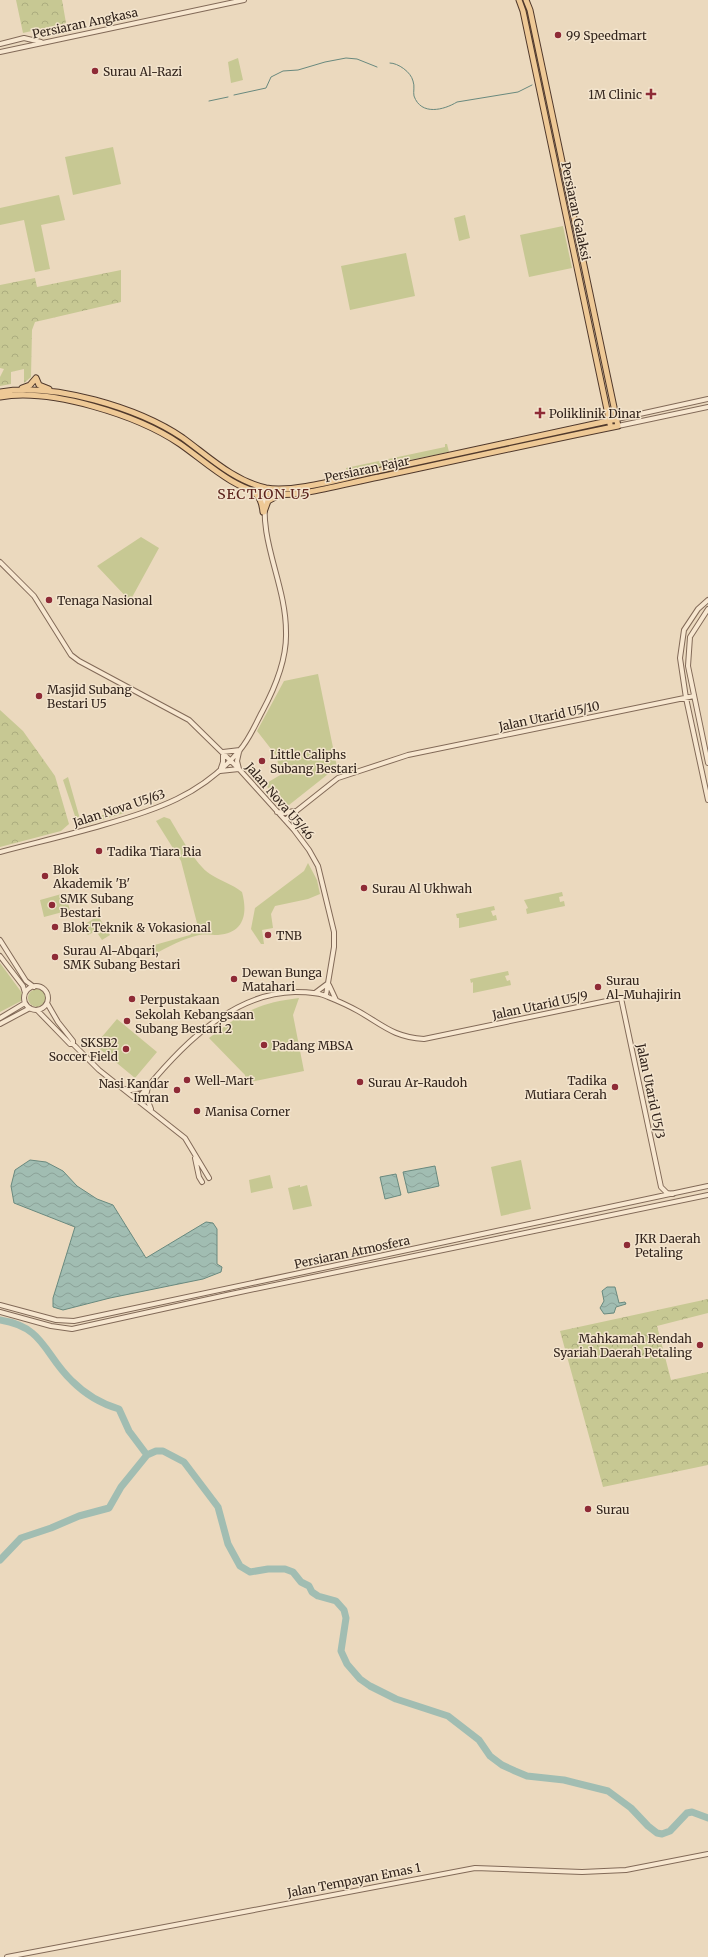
<svg xmlns="http://www.w3.org/2000/svg" width="708" height="1957" font-family="Merriweather,serif">
<defs>
<pattern id="forest-crowns" width="20" height="18" patternUnits="userSpaceOnUse"><rect width="20" height="18" fill="#c7c893"/><path d="M2 6a3 3 0 1 1 6 0M12 15a3 3 0 1 1 6 0" fill="none" stroke="#abac7e"/></pattern>
<pattern id="water-waves" width="16" height="10" patternUnits="userSpaceOnUse"><rect width="16" height="10" fill="#a1bdb2"/><path d="M0 5q4-4 8 0t8 0" fill="none" stroke="#8ba298"/></pattern>
</defs>
<rect width="100%" height="100%" fill="#ebd9be"/>
<path fill="#c7c893" d="M238 58 243 80 231 83 228 62Z
M113 147 121 184 73 195 65 157Z
M59 195 65 220 41 225 50 269 35 272 24 220 0 225V208Z
M465 215 470 238 459 241 454 218Z
M563 226 572 268 529 277 520 235Z
M406 253 415 296 350 310 341 266Z
M605 424V426L458 458 457 456Z
M445 444H447L449 452 347 473 346 468 445 447Z
M141 537 159 548 130 601 97 566Z
M318 674 337 767 289 805 280 803 265 784 282 774 275 754 257 731 284 681Z
M68 777 80 819 83 820 123 810 122 806 125 810 124 813 86 825 77 822 63 780Z
M164 817 170 819C179 834 196 865 210 874 221 881 232 884 242 892 248 914 244 933 218 935 212 935 205 934 199 935 182 939 168 947 153 955L149 952 151 946 190 935 195 930 197 923 181 861 156 821Z
M308 863 317 880 320 894 308 899 275 906 271 914 273 928 262 930 264 944H261L251 929 255 908 304 871Z
M562 892 563 896 559 897 560 902 564 901 565 906 527 914 526 909 528 908 524 900Z
M65 893 70 910 44 917 40 900Z
M494 906 495 910 491 911 493 916 496 915 497 920 459 928V918H457L456 914Z
M98 916 110 935 102 940 96 931 88 935 82 926Z
M0 963 22 993 21 1001 0 1012Z
M508 971 509 975 505 976 507 981 510 980 511 985 473 993V982L471 983 470 979Z
M28 998a9 9 0 1 1 18 0a9 9 0 1 1-18 0Z
M299 998 293 1015 304 1071 245 1083V1075L209 1038C242 1013 257 1003 299 998Z
M117 1019 157 1052 135 1078 95 1045Z
M521 1160 531 1209 501 1216 491 1167Z
M270 1175 273 1188 251 1193 249 1180Z
M300 1185V1187L307 1185 312 1206 293 1210 288 1188Z"/>
<path fill="url(#forest-crowns)" d="M16 0H62L66 23 23 33Z
M121 270V302L35 322 32 330 31 377 24 383V369L11 372V384L0 386V377L4 369 0 368V285L35 278 37 287Z
M0 710 23 731 55 776 69 824 61 831 0 847Z
M708 1299V1313L657 1326 671 1380 708 1372V1465L603 1487 560 1331Z"/>
<path fill="url(#water-waves)" stroke="#69897e" d="M30 1160 46 1162 63 1171 77 1186 97 1199 113 1205 146 1258 206 1222 213 1223 217 1229V1264L222 1267 221 1272 203 1279 110 1298 63 1310 53 1307V1298L75 1227 14 1203 11 1186 15 1170Z
M435 1166 439 1186 408 1193 403 1172Z
M396 1174 401 1195 385 1199 380 1177Z
M607 1287H615L619 1303 625 1302 626 1304 616 1307 614 1313 604 1314 600 1308 604 1301 602 1291Z"/>
<g fill="none" stroke-linecap="round" stroke-linejoin="round">
<path stroke="#69897e" stroke-width="1" d="M390 63C398 63 411 72 413 81 415 86 413 92 414 96 421 116 444 110 457 102L518 92 532 85
M234 95 266 88 271 77 283 71 298 70 325 62 346 58 357 59 377 67
M209 101 228 97"/>
<path stroke="#a1bdb2" stroke-width="7" d="M0 1320C45 1327 44 1355 72 1381 85 1394 102 1404 119 1409L129 1431 147 1455 156 1451H163L184 1462 218 1507 228 1544 240 1566 250 1572 268 1569H285L293 1572 301 1582 309 1586 312 1592 318 1596 336 1601 344 1610 346 1618 341 1651 347 1664 360 1679 370 1686 396 1699 448 1716 479 1740 490 1756 502 1765 515 1771 527 1776 564 1780 608 1791 631 1808 648 1826 657 1833 662 1834 670 1831 687 1813 692 1812 708 1818
M0 1560 21 1538 51 1528 79 1516 109 1508 121 1487 147 1455"/>
<defs>
<path id="minor" d="M0 44 24 38 41 42
M0 52 244 0
M617 419 708 399
M618 426 708 407
M0 562 34 596 71 655 79 661 189 720 239 769 294 830 309 850 318 866 334 932V947L326 995
M708 600 698 609 684 630 680 658 686 698 708 800
M708 609 690 637 688 666 708 763
M223 752 240 750
M239 752 237 761 239 769
M221 768 223 762V752
M220 771 239 769
M277 812 285 813 294 811
M285 820 338 778 408 755 694 696
M294 829V816L296 812
M0 852C34 843 69 835 103 825 156 810 202 795 239 751 249 740 255 725 262 712 275 688 287 660 286 632 286 583 258 541 266 492
M0 940 26 981 34 987
M0 956 23 986 25 993
M329 985 336 1000
M24 998a12 12 0 1 1 24 0a12 12 0 1 1-24 0Z
M315 993 327 984
M47 1003 58 1022 73 1041V1044
M37 1010 70 1044H73L99 1070 185 1138 209 1178
M0 1018 25 1003
M0 1024 30 1008
M148 1087 146 1096 151 1109
M124 1089 131 1090 147 1087
M137 1100C175 1052 229 993 295 992 305 992 319 992 328 997 338 1001 349 1006 358 1011 383 1025 393 1037 424 1039L621 998 661 1187 667 1193 673 1194
M195 1158 199 1177 202 1182
M0 1305 56 1320 74 1321 708 1186
M0 1312 51 1326 72 1329 231 1294 708 1195
M7 1957 475 1868 582 1872 626 1870 708 1854"/>
<path id="major" d="M519 0 523 11 610 424
M22 388 30 385 36 378 39 385 49 389
M0 392C53 382 139 408 183 438 209 457 234 481 266 488 294 493 343 478 372 472 454 454 535 437 617 419
M0 397C51 388 137 415 180 444 206 462 234 490 267 494 300 498 346 483 379 477 459 460 539 442 618 426L530 10 526 0
M252 491C260 496 262 503 263 512
M264 512 268 501 279 495"/>
</defs>
<use href="#minor" stroke="#826a58" stroke-width="6"/>
<use href="#major" stroke="#50392c" stroke-width="7"/>
<use href="#minor" stroke="#f7e7d0" stroke-width="4"/>
<use href="#major" stroke="#eec996" stroke-width="5"/>
</g>
<g fill="#8e2b36" stroke="#f3e4cd" stroke-width="1.5">
<circle cx="558" cy="35" r="4"/>
<circle cx="95" cy="71" r="4"/>
<path d="M649 88h4v4h4v4h-4v4h-4v-4h-4v-4h4z"/>
<path d="M538 407h4v4h4v4h-4v4h-4v-4h-4v-4h4z"/>
<circle cx="49" cy="600" r="4"/>
<circle cx="39" cy="696" r="4"/>
<circle cx="262" cy="761" r="4"/>
<circle cx="99" cy="851" r="4"/>
<circle cx="45" cy="876" r="4"/>
<circle cx="364" cy="888" r="4"/>
<circle cx="52" cy="905" r="4"/>
<circle cx="55" cy="927" r="4"/>
<circle cx="268" cy="935" r="4"/>
<circle cx="55" cy="957" r="4"/>
<circle cx="234" cy="979" r="4"/>
<circle cx="598" cy="987" r="4"/>
<circle cx="132" cy="999" r="4"/>
<circle cx="127" cy="1021" r="4"/>
<circle cx="264" cy="1045" r="4"/>
<circle cx="126" cy="1049" r="4"/>
<circle cx="187" cy="1080" r="4"/>
<circle cx="360" cy="1082" r="4"/>
<circle cx="615" cy="1087" r="4"/>
<circle cx="177" cy="1090" r="4"/>
<circle cx="197" cy="1111" r="4"/>
<circle cx="627" cy="1245" r="4"/>
<circle cx="700" cy="1345" r="4"/>
<circle cx="588" cy="1509" r="4"/>
</g>
<g text-anchor="middle" dominant-baseline="central" stroke-width="3" stroke-linejoin="round" paint-order="stroke">
<g font-size="12" fill="#32241c" stroke="#f3e4cd">
<text transform="translate(85 23) rotate(-12)">Persiaran Angkasa</text>
<text transform="translate(576 211) rotate(78)">Persiaran Galaksi</text>
<text transform="translate(367 469) rotate(-12)">Persiaran Fajar</text>
<text transform="translate(549 716) rotate(-12)">Jalan Utarid U5/10</text>
<text transform="translate(280 801) rotate(49)">Jalan Nova U5/46</text>
<text transform="translate(119 808) rotate(-18)">Jalan Nova U5/63</text>
<text transform="translate(540 1005) rotate(-12)">Jalan Utarid U5/9</text>
<text transform="translate(651 1091) rotate(78)">Jalan Utarid U5/3</text>
<text transform="translate(352 1252) rotate(-12)">Persiaran Atmosfera</text>
<text transform="translate(354 1880) rotate(-11)">Jalan Tempayan Emas 1</text>
</g>
<g font-size="12" fill="#32241c" stroke="#f3e4cd" text-anchor="start">
<text x="566" y="35">99 Speedmart</text>
<text x="103" y="71">Surau Al-Razi</text>
<text x="642" y="94" text-anchor="end">1M Clinic</text>
<text x="549" y="413">Poliklinik Dinar</text>
<text x="57" y="600">Tenaga Nasional</text>
<text x="47" y="689">Masjid Subang<tspan x="47" dy="14">Bestari U5</tspan></text>
<text x="270" y="754">Little Caliphs<tspan x="270" dy="14">Subang Bestari</tspan></text>
<text x="107" y="851">Tadika Tiara Ria</text>
<text x="53" y="869">Blok<tspan x="53" dy="14">Akademik 'B'</tspan></text>
<text x="372" y="888">Surau Al Ukhwah</text>
<text x="60" y="898">SMK Subang<tspan x="60" dy="14">Bestari</tspan></text>
<text x="63" y="927">Blok Teknik &amp; Vokasional</text>
<text x="276" y="935">TNB</text>
<text x="63" y="950">Surau Al-Abqari,<tspan x="63" dy="14">SMK Subang Bestari</tspan></text>
<text x="242" y="972">Dewan Bunga<tspan x="242" dy="14">Matahari</tspan></text>
<text x="606" y="980">Surau<tspan x="606" dy="14">Al-Muhajirin</tspan></text>
<text x="140" y="999">Perpustakaan</text>
<text x="135" y="1014">Sekolah Kebangsaan<tspan x="135" dy="14">Subang Bestari 2</tspan></text>
<text x="118" y="1042" text-anchor="end">SKSB2<tspan x="118" dy="14">Soccer Field</tspan></text>
<text x="272" y="1045">Padang MBSA</text>
<text x="195" y="1080">Well-Mart</text>
<text x="607" y="1080" text-anchor="end">Tadika<tspan x="607" dy="14">Mutiara Cerah</tspan></text>
<text x="368" y="1082">Surau Ar-Raudoh</text>
<text x="169" y="1083" text-anchor="end">Nasi Kandar<tspan x="169" dy="14">Imran</tspan></text>
<text x="205" y="1111">Manisa Corner</text>
<text x="635" y="1238">JKR Daerah<tspan x="635" dy="14">Petaling</tspan></text>
<text x="692" y="1338" text-anchor="end">Mahkamah Rendah<tspan x="692" dy="14">Syariah Daerah Petaling</tspan></text>
<text x="596" y="1509">Surau</text>
</g>
<g font-size="14" letter-spacing="1" fill="#5d241d" stroke="#f3e4cd">
<text x="264" y="494">SECTION U5</text>
</g>
</g>
</svg>
